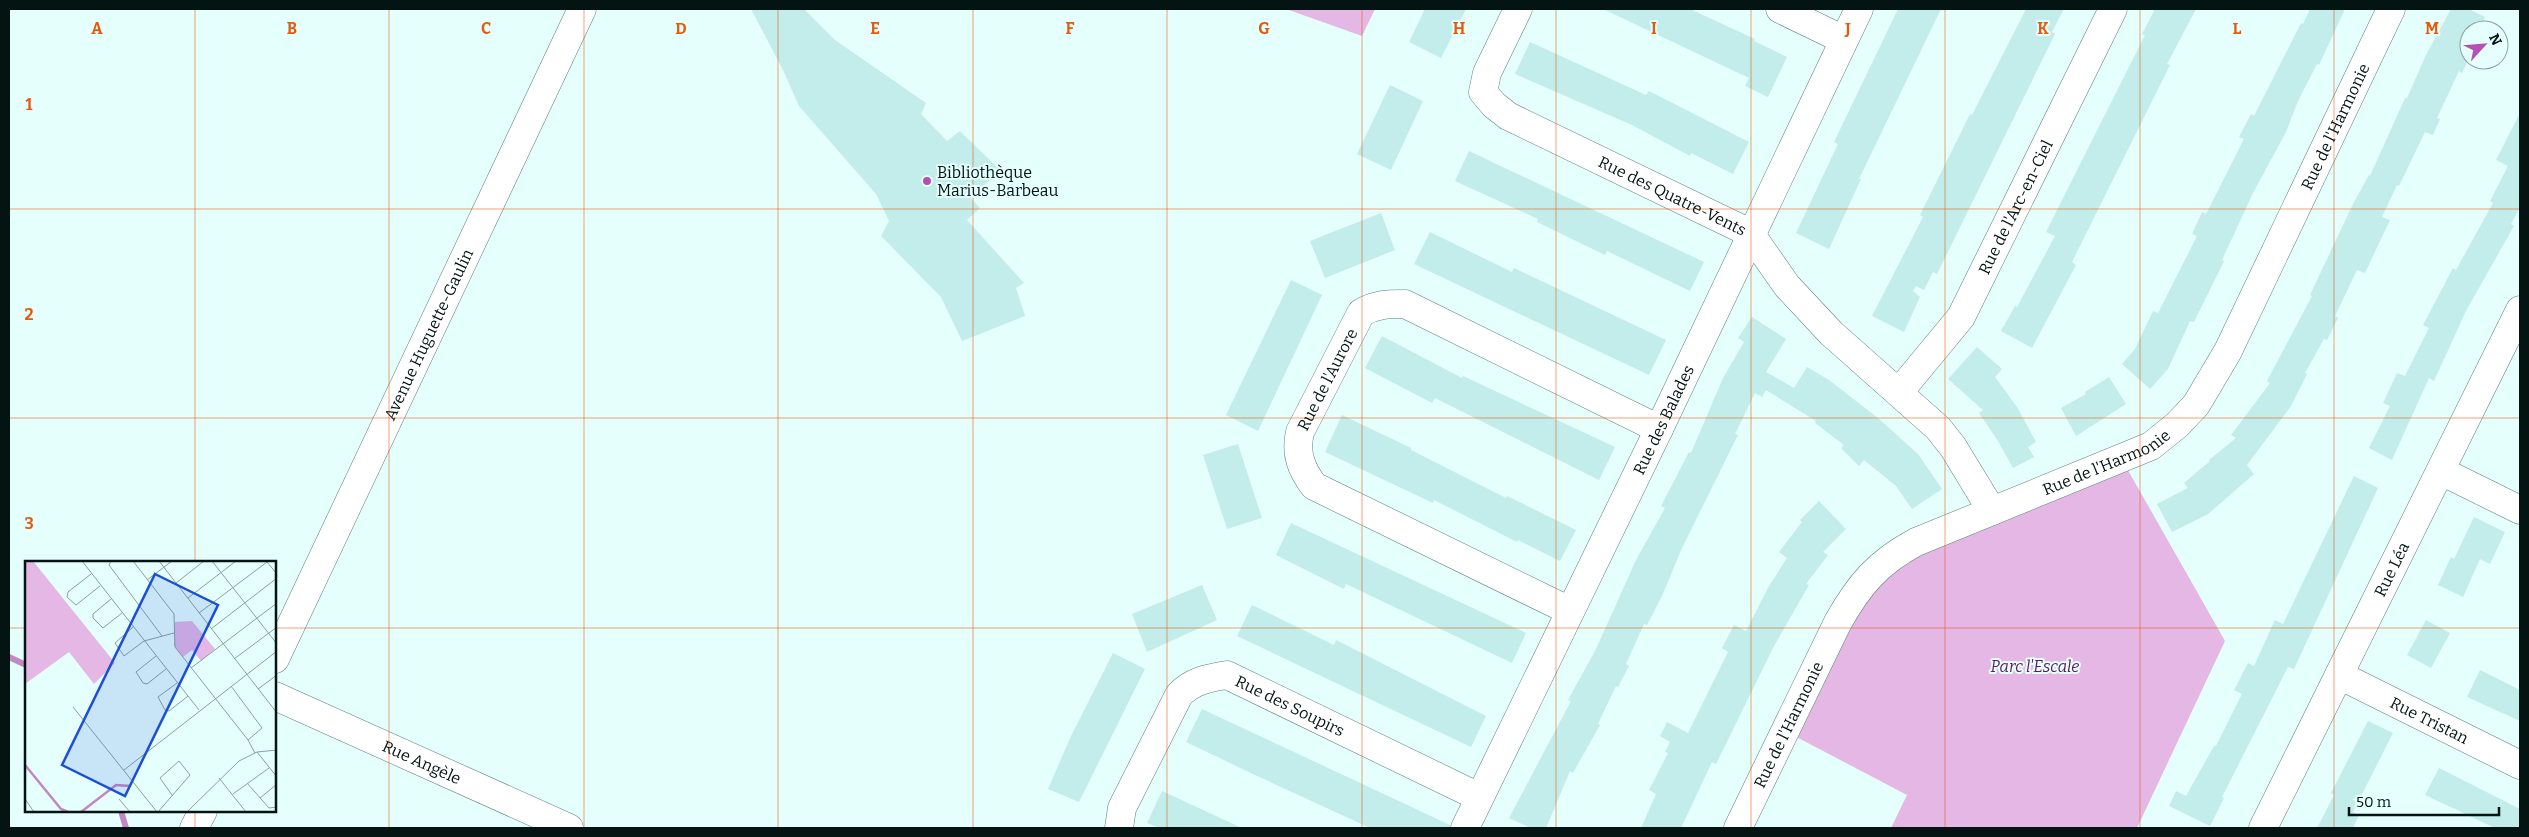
<svg xmlns="http://www.w3.org/2000/svg" width="2529" height="837" font-family="Bitter,serif">
<rect width="100%" height="100%" fill="#e5fffd"/>
<path fill="#e5b7e4" d="M1286 9H1375L1362 36Z
M2121 458 2225 641 2137 828H1891L1907 795 1785 731 1873 571Z"/>
<g fill="none" stroke-linecap="round" stroke-linejoin="round">
<path stroke="#c387c3" stroke-width="6" d="M9 657 26 665
M121 811 126 828"/>
</g>
<path fill="#c2edea" d="M751 9H804L835 40 926 103 921 114 947 141 960 131 1000 170 971 198 980 208 967 220 1024 283 1016 288 1025 316 962 341 941 297 881 236 889 221 876 194 799 106 783 70Z
M1425 9H1466L1441 58 1409 42Z
M1603 9H1690L1755 39 1754 41 1787 57 1768 97 1745 86 1749 78Z
M1898 9H1941L1859 179H1861L1829 249 1796 233 1838 144 1834 142Z
M2026 9H2064L2052 32 2055 34 1937 274 1933 272 1924 290 1916 286 1913 291 1920 297 1904 332 1872 316 1923 217 1920 215 1970 114 1972 115Z
M2155 9H2196L2167 64 2170 65 2072 262 2076 265 2032 348 2001 331 2015 306 2017 307 2055 236 2046 232 2145 35 2142 34Z
M2310 9H2345L2319 65 2317 64 2298 101 2286 132 2253 193 2222 260 2224 261 2194 322 2190 321 2168 369 2150 389 2122 364 2135 349 2153 311 2158 313 2197 236 2192 234 2202 212 2206 214 2244 139 2239 137 2251 114 2254 116 2301 23 2303 24Z
M2451 9H2469L2485 17 2479 30H2469V58L2462 73 2459 71 2437 118 2440 119 2433 135 2425 132 2399 186 2397 185 2382 217 2390 220 2365 273 2357 270 2335 316 2338 318 2327 340 2324 339 2305 373 2307 374 2291 406 2247 465 2254 474 2208 514 2172 532 2157 504 2188 488 2184 483 2210 461 2209 460 2236 438 2231 435 2270 383 2267 381 2312 296 2310 295 2353 204 2369 175 2370 176 2405 98H2407L2426 55Z
M1530 42 1646 95 1649 91 1749 142 1733 174 1691 153 1690 156 1632 125 1515 74Z
M1390 85 1423 101 1391 170 1357 154Z
M2520 113V207L2511 224 2514 226 2466 311 2434 381 2429 378 2392 460 2369 448 2390 406 2383 403 2397 373 2405 376 2429 328 2423 325 2453 268 2456 270 2493 203 2490 201 2508 166 2496 160Z
M1469 151 1704 262 1690 291 1607 251 1605 255 1537 222 1538 219 1455 181Z
M1381 213 1395 250 1325 278 1310 241Z
M1430 232 1512 272 1514 268 1666 340 1649 375 1414 264Z
M1291 280 1322 295 1258 431 1226 415Z
M1752 317 1786 339 1766 372 1794 388 1807 367 1829 380 1878 418 1918 454 1942 489 1912 509 1896 486 1864 460 1859 466 1841 448 1844 445 1815 423 1816 421 1766 390 1762 397 1755 393 1735 434 1738 435 1682 548 1662 596 1647 625 1644 624 1626 664 1629 666 1618 687 1616 686 1598 724 1600 725 1573 773 1570 771 1546 828H1531L1509 818 1571 701 1568 700 1596 649 1636 560 1665 508 1661 506 1689 452 1691 453 1723 378 1744 342 1738 338Z
M1382 336 1462 378 1463 376 1615 447 1599 480 1435 398 1432 403 1365 368Z
M1977 347 2002 369 1995 377 2017 407 2036 442 2028 447 2034 457 2013 468 1998 441 1979 413 1983 410 1948 379Z
M2109 377 2126 404 2076 436 2061 408 2086 394 2085 392Z
M1342 415 1411 448V450L1506 498 1507 496 1576 530 1560 561 1518 540 1517 542 1434 500 1433 503 1325 452Z
M1238 444 1262 518 1227 529 1203 455Z
M2354 476 2378 488 2294 669 2288 667 2222 797 2224 798 2210 826 2169 806 2176 791 2186 796 2214 746H2216L2242 694 2234 690 2248 663 2254 666 2275 620 2283 624Z
M1819 501 1846 529 1823 552 1828 555 1806 584 1809 585 1774 646 1716 764 1712 762 1681 828H1641L1656 794 1649 790 1668 753 1665 752 1670 742 1660 736 1667 722 1688 733 1728 652 1722 648 1734 625 1746 631 1769 586 1787 558 1779 552 1802 522 1800 520Z
M2474 517 2505 532 2490 564 2480 559 2463 597 2438 585 2451 557 2454 559Z
M1291 523 1526 633 1512 663 1346 584 1344 589 1276 555Z
M1202 585 1217 620 1147 652 1132 614Z
M1252 605 1334 645 1336 640 1486 716 1471 747 1237 636Z
M2426 620 2450 633 2431 668 2407 655Z
M1113 653 1145 669 1079 802 1048 789 1071 736Z
M2480 670 2520 690V721L2467 697Z
M1202 709 1450 825V828H1370L1255 775 1186 742Z
M2368 721 2393 733 2353 812 2359 815 2353 828H2317L2334 795 2331 793Z
M2439 768 2520 809V828H2495L2425 795Z
M1162 791 1242 828H1159L1147 823Z"/>
<g fill="none" stroke-linecap="round" stroke-linejoin="round">
<defs>
<g id="minor">
<path id="s1" d="M1518 9 1487 73 1483 92 1494 105 1508 116 1750 233 1787 286 1831 333 1938 428 1953 447 1992 511"/>
<path d="M1780 9 1844 40"/>
<path id="s2" d="M1899 392 1961 317 2113 9"/>
<path d="M2441 471 2520 510"/>
<path id="s3" d="M1570 611 1314 486C1301 469 1295 453 1300 432L1361 313C1376 304 1388 304 1405 304L1659 429"/>
<path id="s4" d="M275 659 582 9"/>
<path id="s5" d="M2339 675 2520 765"/>
<path id="s6" d="M275 696 569 828"/>
<path d="M194 828 203 811"/>
<path id="s7" d="M1119 828 1122 808 1179 695C1192 681 1208 678 1227 675L1479 797"/>
<path id="s8" d="M1465 828 1659 429 1859 9"/>
<path id="s9" d="M1738 828 1838 622C1859 585 1877 563 1916 542L2151 446 2177 425 2196 405 2228 351 2391 9"/>
<path id="s10" d="M2263 828 2520 310"/>
</g>
</defs>
<use href="#minor" stroke="#5a8280" stroke-width="29"/>
<use href="#minor" stroke="#fff" stroke-width="28"/>
</g>
<path fill="none" stroke="#e8590c" stroke-width="1" stroke-opacity="0.55" d="M195 9V562M389 9V828M584 9V828M778 9V828M973 9V828M1167 9V828M1362 9V828M1556 9V828M1751 9V828M1945 9V828M2140 9V828M2334 9V828M9 209H2520M9 418H2520M9 628H26M275 628H2520M195 811V828"/>
<circle fill="#b450b6" stroke="#e5fffd" stroke-width="2" cx="927" cy="181" r="5"/>
<g text-anchor="middle" dominant-baseline="central" stroke-width="4" stroke-linejoin="round" paint-order="stroke">
<g font-size="16" fill="#041413" stroke="#e5fffd">
<text stroke="none"><textPath href="#s9" startOffset="969">Rue de l'Harmonie</textPath></text>
<text stroke="none"><textPath href="#s1" startOffset="308">Rue des Quatre-Vents</textPath></text>
<text stroke="none"><textPath href="#s2" startOffset="220">Rue de l'Arc-en-Ciel</textPath></text>
<text stroke="none"><textPath href="#s4" startOffset="359">Avenue Huguette-Gaulin</textPath></text>
<text stroke="none"><textPath href="#s3" startOffset="402">Rue de l'Aurore</textPath></text>
<text stroke="none"><textPath href="#s8" startOffset="454">Rue des Balades</textPath></text>
<text stroke="none"><textPath href="#s9" startOffset="549">Rue de l'Harmonie</textPath></text>
<text stroke="none"><textPath href="#s10" startOffset="289">Rue Léa</textPath></text>
<text stroke="none"><textPath href="#s7" startOffset="270">Rue des Soupirs</textPath></text>
<text stroke="none"><textPath href="#s5" startOffset="101">Rue Tristan</textPath></text>
<text stroke="none"><textPath href="#s9" startOffset="115">Rue de l'Harmonie</textPath></text>
<text stroke="none"><textPath href="#s6" startOffset="161">Rue Angèle</textPath></text>
</g>
<g font-size="16" fill="#041413" stroke="#e5fffd" text-anchor="start">
<text x="937" y="172">Bibliothèque<tspan x="937" dy="18">Marius-Barbeau</tspan></text>
</g>
<g font-size="16" font-style="italic" fill="#601862" stroke="#e5fffd">
<text x="2035" y="666">Parc l'Escale</text>
</g>
</g>
<g transform="translate(25 561)">
<rect width="251" height="251" fill="#e5fffd"/>
<path d="M0 0H8L90 102 69 123 44 91 0 123ZM167 60 190 88 176 100 167 89 158 96 149 84 150 61Z" fill="#e5b7e4"/>
<path fill="none" stroke="#c387c3" stroke-width="2.5" d="M0 204 36 248 43 251M56 251 91 224 105 225"/>
<path fill="none" stroke="#8ba19f" stroke-width="1" d="M57 0 174 149M86 0 84 4 137 75M108 0 149 53 150 86 223 179 230 192M134 0 252 152M187 0 252 83M242 1 252 13M66 13 43 31 42 36 51 44 75 25M122 19 147 0M151 22 179 0M163 37 211 0M86 38 68 53V57L78 67 97 52M174 52 242 1M108 66 90 82 99 95 119 80 149 72M186 68 252 17M131 95 111 111 118 122 122 123 141 108M209 98 252 66M166 107 252 42M152 122 133 136 140 149 144 150 163 135M206 125 237 167 223 179M233 128 252 114M48 146 132 251M232 191 252 216M99 209 252 90M194 217 221 251M222 222 244 247 252 246M208 233 244 207M235 237 252 223M0 238 9 251M94 238 105 251M133 251 165 214 154 200 135 217 147 234M162 251 214 200 232 191 252 189"/>
<path fill="#1d4ed8" fill-opacity="0.15" stroke="#1d4ed8" stroke-width="2.5" d="M130 13 193 44 100 235 37 204Z"/>
<rect width="251" height="251" fill="none" stroke="#041413" stroke-width="2.5"/>
</g>
<g font-size="16" text-anchor="middle" font-weight="bold" fill="#e8590c" stroke="#e5fffd" stroke-width="4" stroke-linejoin="round" paint-order="stroke">
<text x="97" y="34">A</text>
<text x="292" y="34">B</text>
<text x="486" y="34">C</text>
<text x="681" y="34">D</text>
<text x="875" y="34">E</text>
<text x="1070" y="34">F</text>
<text x="1264" y="34">G</text>
<text x="1459" y="34">H</text>
<text x="1654" y="34">I</text>
<text x="1848" y="34">J</text>
<text x="2043" y="34">K</text>
<text x="2237" y="34">L</text>
<text x="2432" y="34">M</text>
<text x="29" y="110">1</text>
<text x="29" y="320">2</text>
<text x="29" y="529">3</text>
</g>
<rect width="2529" height="837" fill="none" stroke="#041413" stroke-width="20"/>
<g transform="translate(2484 45) rotate(64)"><circle r="24" fill="#e5fffd" stroke="#8ba19f"/>
<path d="M0-4L9 19L0 12L-9 19Z" fill="#b450b6"/>
<text y="-8" font-size="14" font-weight="bold" text-anchor="middle" fill="#041413">N</text>
</g>
<path d="M2349 807v8h150v-8" fill="none" stroke="#041413" stroke-width="2.5"/>
<text x="2356" y="807" font-size="15" fill="#041413" stroke="#e5fffd" stroke-width="4" paint-order="stroke">50 m</text>
</svg>
